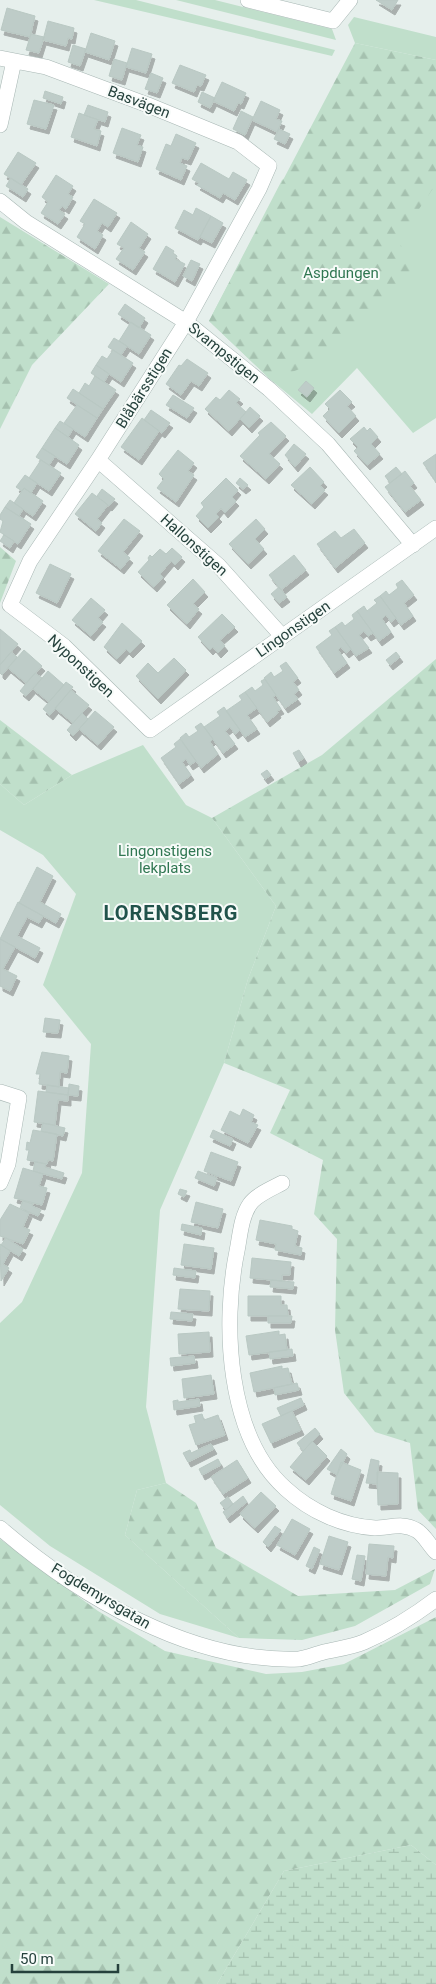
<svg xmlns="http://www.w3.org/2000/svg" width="436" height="1984" font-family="Roboto,sans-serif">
<defs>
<pattern id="forest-firs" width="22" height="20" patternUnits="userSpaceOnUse" patternTransform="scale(1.25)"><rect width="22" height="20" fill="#c0dfcb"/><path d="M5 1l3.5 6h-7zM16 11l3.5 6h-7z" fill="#a5c1af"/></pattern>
<pattern id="wetland-marsh" width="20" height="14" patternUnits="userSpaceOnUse" patternTransform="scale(1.25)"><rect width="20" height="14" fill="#c0dfcb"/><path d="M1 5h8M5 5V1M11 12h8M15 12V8" fill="none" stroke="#a5c1af"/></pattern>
<filter id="shadow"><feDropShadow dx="3" dy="5" stdDeviation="0" flood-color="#0004"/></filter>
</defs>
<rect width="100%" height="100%" fill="#e6efec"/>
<path fill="#c0dfcb" d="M94 0H136L335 50 332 56Z
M176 0H215L332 29 336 40Z
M354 17 436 37V60L355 43 348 25Z
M436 74V418L413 433 357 368 312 414 271 380 209 321 282 180Z
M143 745 186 805 212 818 276 906 248 979 224 1063 160 1210 146 1407 166 1483 137 1490 125 1535 239 1638 160 1614 50 1546 0 1505V1323L22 1302 82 1173 91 1044 43 985 76 894 43 855 0 830V784L24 805 72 775Z"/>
<path fill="url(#forest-firs)" d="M355 43 436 60V184L398 240 413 268 338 345 310 365 271 380 209 321Z
M0 217 109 284 32 365 0 429Z
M0 547 16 561 0 603Z
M436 659V1529L418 1510 410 1443 375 1432 344 1393 335 1330 337 1239 314 1214 323 1160 270 1133 290 1090 224 1063 248 979 276 906 212 818 322 755Z
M0 720 72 775 24 805 0 784Z
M166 1483 196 1503 216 1548 298 1596 395 1590 435 1569 430 1584 355 1626 302 1640 239 1638 125 1535 137 1490Z
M0 1539 98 1611 165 1651 266 1674 302 1672 344 1664 436 1617V1865L411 1845 284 1871 217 1984H0Z"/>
<path fill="url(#wetland-marsh)" d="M411 1845 436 1865V1984H217L284 1871Z"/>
<path fill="#beccc8" stroke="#b9c8c3" filter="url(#shadow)" d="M376 0H398L392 10Z
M7 8 35 16 30 37 1 30Z
M48 21 74 28 72 39 68 38 66 46 43 40Z
M91 33 115 41 109 60 85 52Z
M31 34 44 37 39 53 26 50Z
M73 45 86 49 80 66 68 62Z
M132 48 152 54 146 73 126 67Z
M114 59 127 63 122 80 109 76Z
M180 65 206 75 201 86 197 85 194 92 172 83Z
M151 73 163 78 157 93 145 89Z
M222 82 246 93 241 104 238 103 234 111 213 101Z
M45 91 63 97 61 104 43 98Z
M202 92 215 98 210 108 198 102Z
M34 100 54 105 46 129 27 124Z
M261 101 280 110 276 119 282 121 277 132 252 120Z
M88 105 108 112 105 122 84 115Z
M241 111 253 117 245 135 233 129Z
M79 113 98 120 94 129 101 131 97 146 71 137Z
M122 128 141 135 137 145 143 147 138 162 113 153Z
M279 129 290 134 285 144 274 139Z
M176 134 196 143 188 160 182 158 180 163 187 166 181 180 156 169 166 144 171 146Z
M18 152 36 163 21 185 4 174Z
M201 163 229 179 233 172 247 180 235 200 223 193 220 198 197 185 199 183 192 179Z
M56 175 73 186 68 194 73 197 66 209 62 206 59 210 65 214 58 224 41 213 48 202 42 197Z
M11 178 28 189 23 197 6 186Z
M94 199 117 213 108 227 102 223 97 231 103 235 95 249 77 237 85 224 80 221Z
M196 208 211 216 198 240 175 228 184 210 193 215Z
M211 216 223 223 212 243 200 237Z
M131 222 148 234 139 248 145 252 133 270 116 259 124 248 117 244Z
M166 246 174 251 173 253 177 256 175 259 185 264 175 282 153 269Z
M191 260 200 264 192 281 183 276Z
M125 304 145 318 139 328 118 314Z
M131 322 151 335 139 354 119 341Z
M114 338 127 346 121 355 108 347Z
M113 350 133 363 121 382 96 365 102 356 107 359Z
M187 359 208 373 199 386 191 381 181 395 166 384 179 365 181 366Z
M96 365 109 374 104 382 91 373Z
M95 376 116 390 103 409 79 393 85 383 89 386Z
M306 381 314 388 307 397 298 390Z
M73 389 103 409 97 418 67 398Z
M229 390 240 399 236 403 246 412 229 431 205 409 216 397 220 400Z
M340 390 352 402 347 406 356 416 339 433 323 416 330 409 325 404Z
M173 395 194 408 187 418 166 405Z
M77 405 97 418 85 437 64 423Z
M250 407 260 416 249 428 240 419Z
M151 410 170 423 162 433 144 420Z
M142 418 159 431 139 460 121 447Z
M60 421 73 429 68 437 55 428Z
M271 422 286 436 269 454 280 464 266 479 240 456 260 435 258 433Z
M364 427 367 431 370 428 378 437 371 444 380 454 367 465 354 451 358 447 350 439Z
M55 428 79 445 67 464 42 448Z
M294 444 306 454 295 467 285 455Z
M42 448 55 456 49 465 36 457Z
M178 450 194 463 188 471 194 475 176 502 157 488 164 479 159 474Z
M436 454V482L423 463Z
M41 460 61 473 49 491 29 478Z
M310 467 324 482 320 486 325 490 312 504 291 485Z
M396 467 402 474 390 483 385 476Z
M405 471 414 483 410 486 421 500 405 512 385 487Z
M25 475 37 483 31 493 24 488 22 491 16 487Z
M226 478 238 490 232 497 236 501 225 513 221 508 216 514 219 517 208 528 196 516 204 507 201 503Z
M240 478 248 485 243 489 236 483Z
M24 488 43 501 33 516 14 503Z
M102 489 115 499 109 506 97 496Z
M92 493 108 505 97 519 102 523 96 531 75 514Z
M10 500 23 509 19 516 5 507Z
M5 507 31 524 18 544 0 532 3 521 0 519V515Z
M124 519 140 531 123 552 130 558 121 569 98 551Z
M256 519 265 529 255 539 264 549 248 564 229 544Z
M354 529 365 543 335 568 317 544 335 531 341 538Z
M4 535 14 541 10 548 0 541Z
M172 548 182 557 175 565 171 561 160 574 163 577 154 587 138 572 149 560 148 558 150 555 152 557 160 549 166 554Z
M294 555 306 570 281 590 269 575Z
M50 564 71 574 57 603 36 593Z
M193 579 205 592 193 604 199 609 187 624 167 605Z
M402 580 414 595 404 603 413 616 401 625 380 596 386 591 389 595 398 588 396 584Z
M279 587 287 597 279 603 271 594Z
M380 596 396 618 391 622 386 615 382 619 391 632 379 641 357 611 364 606 367 611 377 603 374 600Z
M91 598 105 610 98 618 103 622 91 636 72 620Z
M357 611 373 633 368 636 364 631 359 635 369 648 356 656 335 627 342 622 345 626 354 619 352 615Z
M222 614 235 627 220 640 225 646 218 653 213 647 210 650 198 637Z
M122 623 142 641 130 653 126 649 117 659 104 647Z
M335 627 351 649 346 653 341 647 338 650 347 663 334 673 316 647 332 635 329 631Z
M0 629 18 644 0 665Z
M24 650 42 666 26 683 8 668Z
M11 652 17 657 2 675 0 673V665Z
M396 652 400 657 390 665 386 660Z
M174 658 186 670 158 699 136 676 148 663 158 673Z
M286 662 298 678 293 682 299 690 294 694 298 699 285 708 264 678 271 672 274 677 283 671 280 666Z
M48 671 64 685 49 702 33 689Z
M35 673 42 678 26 696 20 691Z
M265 679 276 695 273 697 281 709 277 711 278 713 267 722 245 692 252 687 255 691 263 685 261 681Z
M66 682 73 687 50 715 43 709Z
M71 690 89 705 73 723 55 708Z
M245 692 257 708 247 715 257 729 245 737 226 711 242 700 239 696Z
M224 707 240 730 235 734 230 727 225 731 235 744 223 753 204 727 220 716 217 712Z
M95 711 114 727 98 745 79 729Z
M82 713 88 719 73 736 67 730Z
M201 723 213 739 210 742 218 754 201 768 180 738 186 733 189 737 198 731 195 727Z
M180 739 196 761 190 765 186 759 182 762 191 775 179 784 161 758 176 747 174 744Z
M299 750 304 758 298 762 293 753Z
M267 770 271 775 265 779 261 774Z
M37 867 53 876 40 902 61 914 56 923 19 903Z
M18 902 43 916 39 923 27 917 17 936 40 948 35 958 0 939Z
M0 939 15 947 3 969 17 976 10 991 0 986Z
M45 1018 60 1020 58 1033 43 1032Z
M42 1052 69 1056 67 1073 60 1072 59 1087 39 1084 40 1074H36Z
M69 1084 79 1086 78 1096 68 1095Z
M47 1085 69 1088 68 1095 46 1092Z
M38 1091 68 1095V1101L58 1100 55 1125 34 1122Z
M243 1109 254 1115 251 1122 258 1125 248 1143 221 1130 230 1111 240 1116Z
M43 1123 65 1128 63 1136 41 1131Z
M33 1130 57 1134 53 1161 48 1160 47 1164 27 1160 29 1150H26L27 1142 30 1143Z
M213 1130 233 1139 230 1146 210 1137Z
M211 1152 238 1162 231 1181 204 1171Z
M35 1162 46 1164 45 1167 64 1173 62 1179 33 1171Z
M23 1168 43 1174 39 1186 47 1188 42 1205 14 1198Z
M198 1171 217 1178 214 1186 195 1178Z
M180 1189 187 1191 184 1197 178 1194Z
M23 1201 33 1204 32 1206 41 1210 38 1216 20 1208Z
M196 1202 223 1209 218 1228 191 1222Z
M10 1204 29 1213 23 1227 30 1230 23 1244 0 1236V1220Z
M260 1220 292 1226V1229L298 1231 295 1246 302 1248 301 1255 275 1250 276 1244 256 1240Z
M182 1224 202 1228 201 1235 181 1230Z
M6 1238 23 1249 19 1256 1 1245Z
M0 1244 10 1251 3 1264 9 1268 1 1281Z
M184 1244 214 1248 211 1269 181 1265Z
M252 1258 291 1262 290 1275H282V1281L250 1278Z
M174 1268 196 1271 195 1278 173 1275Z
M271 1280 294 1282 293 1289 270 1287Z
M180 1289 210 1291 209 1311 178 1309Z
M248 1296H281V1305H287L288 1316H248Z
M171 1312 193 1314 192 1321 170 1319Z
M268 1316H292L291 1323H268Z
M279 1331V1335L285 1334 287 1350 249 1355 246 1336Z
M209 1332 210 1352 179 1354 178 1334Z
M292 1349 293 1356 270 1359 269 1352Z
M194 1356 195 1363 171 1366 170 1358Z
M282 1366V1369L288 1368 292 1384 254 1392 250 1373Z
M211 1375 214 1394 184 1398 182 1379Z
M297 1383 299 1390 275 1395 274 1388Z
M301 1398 304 1405 281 1416 277 1408Z
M199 1399 200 1406 174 1410 173 1401 178 1400V1402Z
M292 1411 301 1430 271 1443 262 1424Z
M202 1414 204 1420 218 1415 225 1435 196 1445 189 1425 196 1423 194 1416Z
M315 1428 320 1434 303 1451 297 1443Z
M312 1441 327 1456 306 1480 290 1467Z
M211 1444 214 1449 188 1462 183 1453 190 1450 191 1453Z
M341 1449 347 1454 337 1475 327 1469Z
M218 1459 221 1465 202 1475 199 1469Z
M371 1459 379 1461 377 1484 366 1483Z
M237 1460 248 1478 223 1494 211 1477Z
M341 1462 361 1470 351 1501 331 1494Z
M377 1472 398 1473V1504L378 1505Z
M261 1492 276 1506 255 1528 240 1514Z
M243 1496 247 1502 227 1518 223 1512Z
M228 1497 233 1504 226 1510 220 1503Z
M292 1519 310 1529 295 1555 277 1545Z
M275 1526 281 1530 268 1547 263 1542Z
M329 1536 348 1542 339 1570 320 1564Z
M369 1544 394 1546 393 1558 388 1557 386 1576 366 1574Z
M314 1547 320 1550 312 1569 306 1566Z
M357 1555 365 1556 361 1581 352 1579Z"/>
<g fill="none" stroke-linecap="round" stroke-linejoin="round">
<defs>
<path id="minor" d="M248 0 333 21 350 0
M0 58 46 67 148 105 238 142 269 166 259 189 186 322 98 460 30 561 10 605 64 646 150 730 436 528
M0 125 14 61
M0 201 26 222 186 322 269 389 328 444 413 545
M98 460 219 566 282 636
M0 1092 19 1098 8 1164 0 1183
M282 1183C273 1188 256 1195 250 1204 241 1217 240 1236 237 1251 222 1324 227 1437 286 1489 310 1511 342 1526 375 1528 389 1528 403 1522 416 1530 424 1534 429 1545 436 1552
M0 1528C79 1596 191 1663 299 1659 307 1658 316 1654 324 1652 337 1649 352 1647 364 1642 389 1631 415 1615 436 1599"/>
</defs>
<use href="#minor" stroke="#a8b7b4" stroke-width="16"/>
<use href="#minor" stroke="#fff" stroke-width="15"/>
</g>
<g text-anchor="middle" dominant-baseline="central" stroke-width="4" stroke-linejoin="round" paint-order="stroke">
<g font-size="15" fill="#25413c" stroke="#f7fbf9">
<text transform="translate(139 102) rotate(21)">Basvägen</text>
<text transform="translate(224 353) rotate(39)">Svampstigen</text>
<text transform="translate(144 388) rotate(-58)">Blåbärsstigen</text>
<text transform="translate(194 545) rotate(42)">Hallonstigen</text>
<text transform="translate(293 629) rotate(-35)">Lingonstigen</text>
<text transform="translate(81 666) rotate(43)">Nyponstigen</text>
<text transform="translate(101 1596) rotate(31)">Fogdemyrsgatan</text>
</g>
<g font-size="15" fill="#307752" stroke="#f7fbf9">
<text x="341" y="273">Aspdungen</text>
<text x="165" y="851">Lingonstigens<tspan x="165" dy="17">lekplats</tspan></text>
</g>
<g font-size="20" font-weight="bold" letter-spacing="1" fill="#21534b" stroke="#f7fbf9">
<text x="171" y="913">LORENSBERG</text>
</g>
</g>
<path d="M12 1964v8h106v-8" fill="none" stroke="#25413c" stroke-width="2.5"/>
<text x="20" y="1964" font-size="15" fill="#25413c" stroke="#f7fbf9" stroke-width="4" paint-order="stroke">50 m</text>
</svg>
